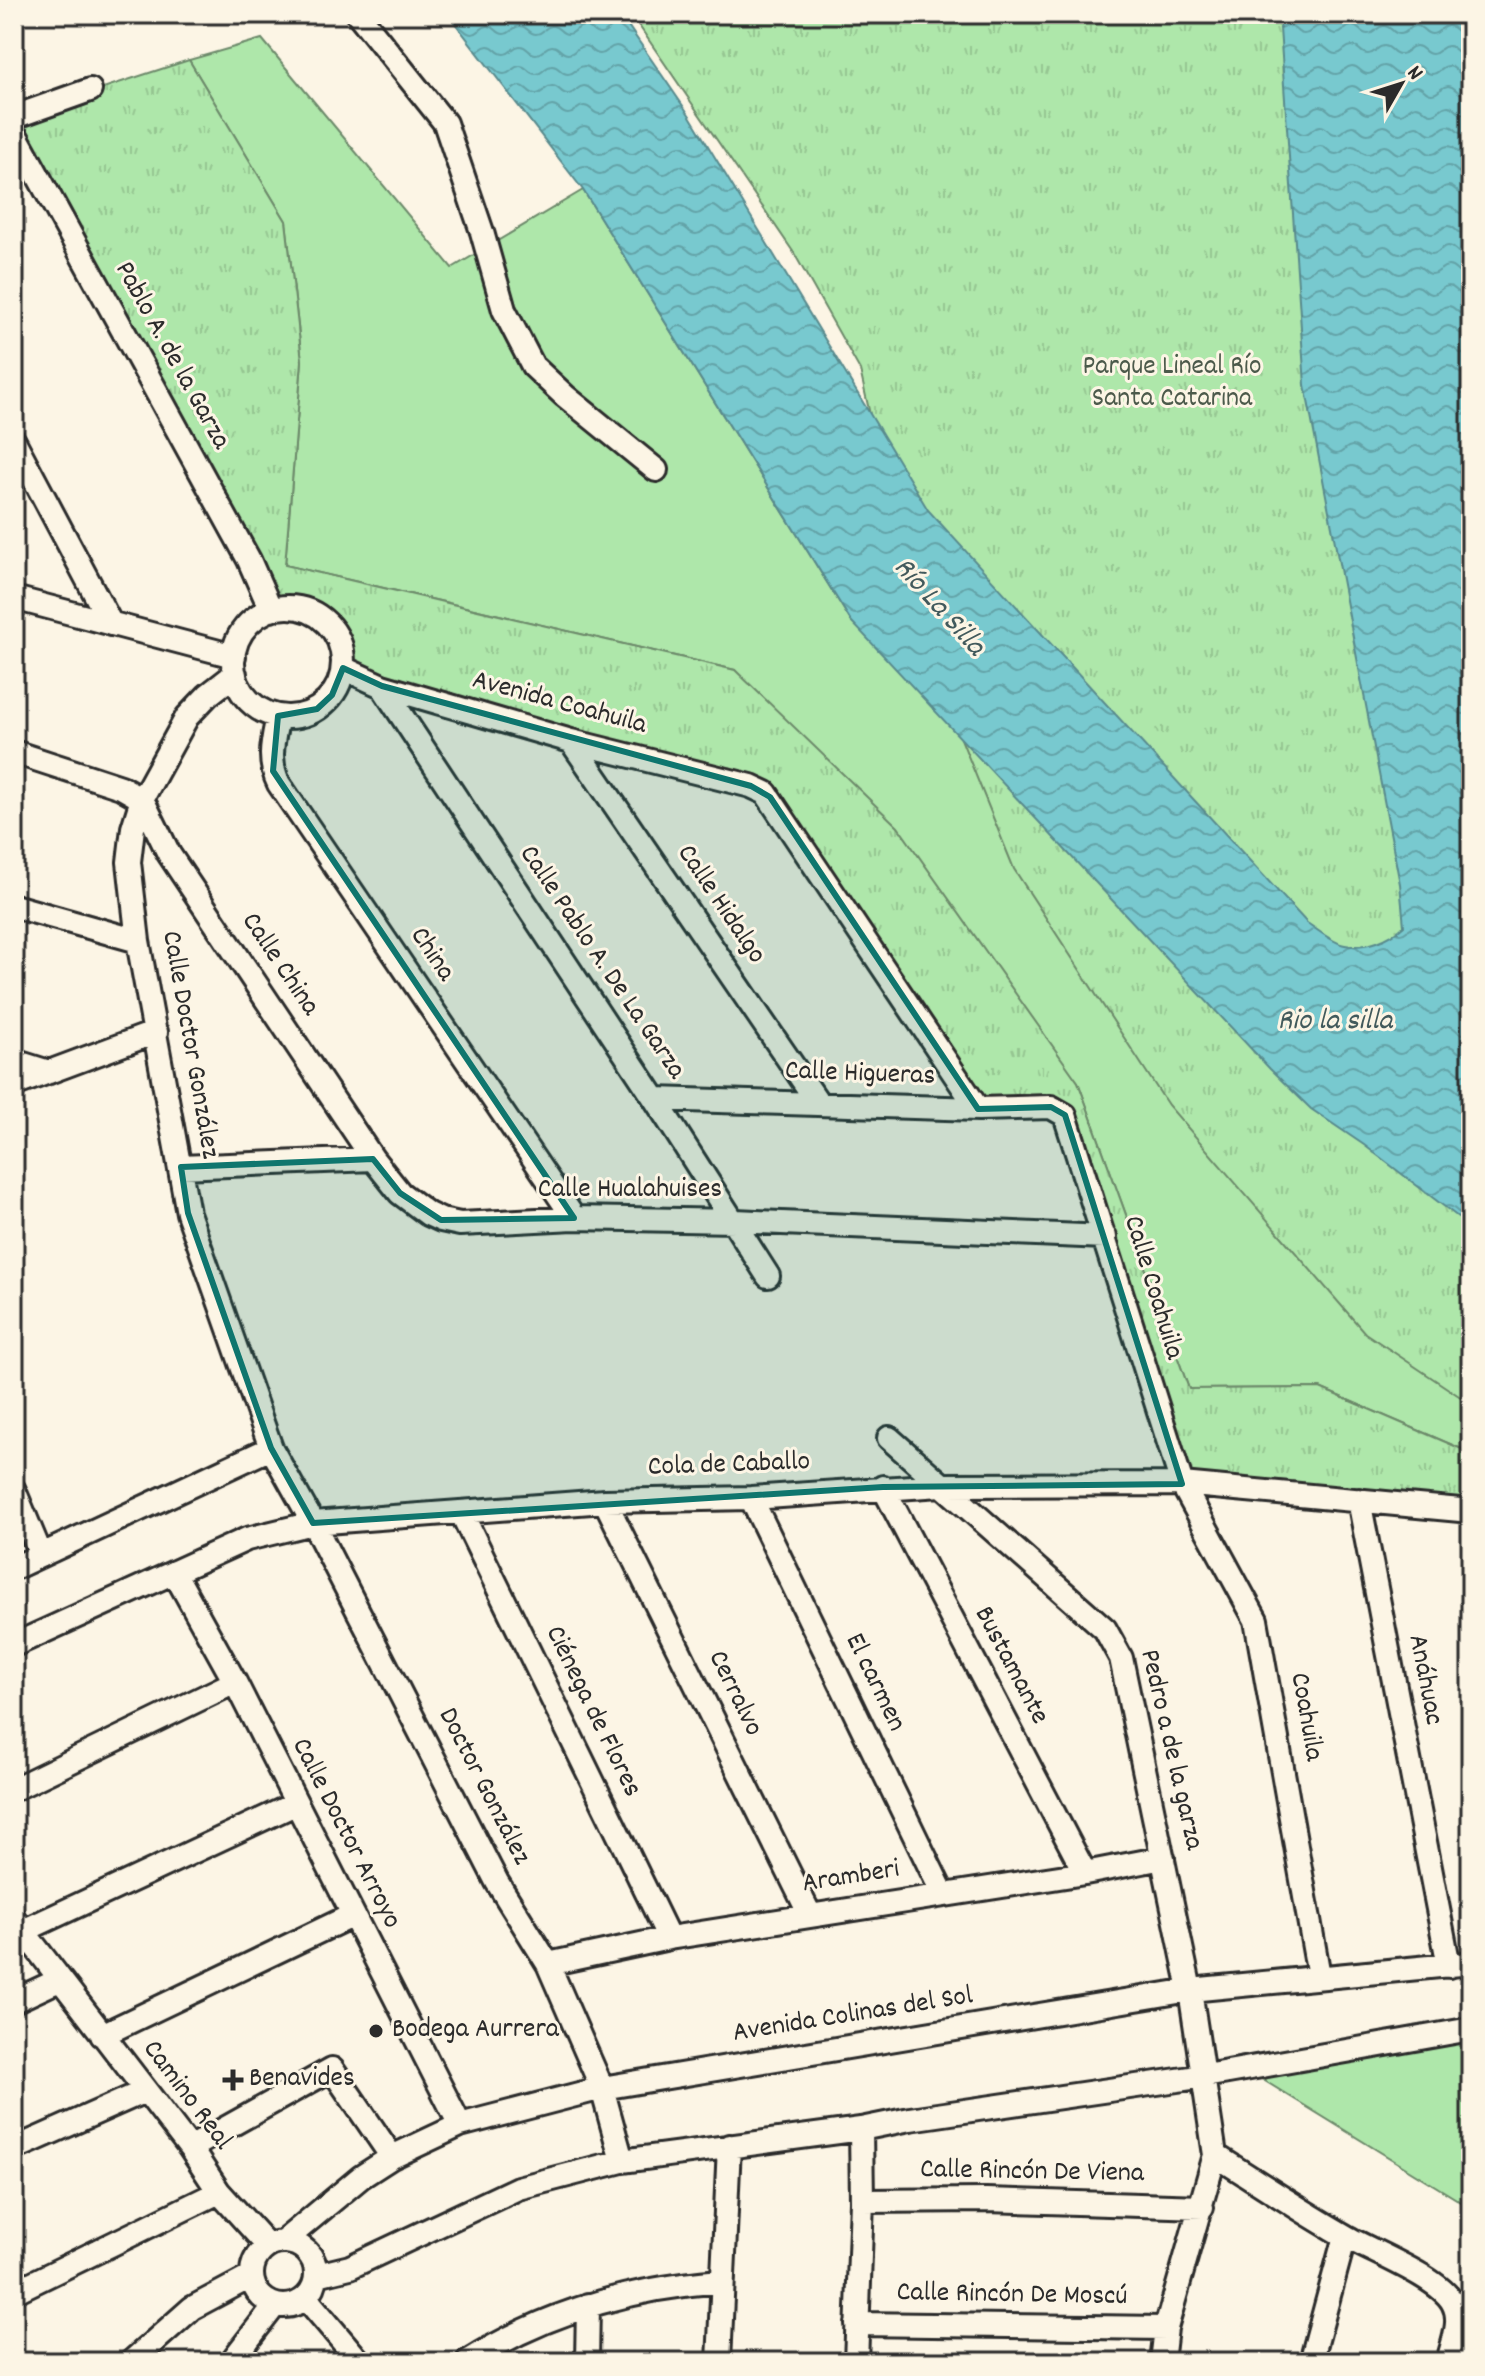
<svg xmlns="http://www.w3.org/2000/svg" width="1485" height="2376" font-family="Dekko,sans-serif">
<defs>
<pattern id="park-tufts" width="24" height="20" patternUnits="userSpaceOnUse" patternTransform="scale(2)"><rect width="24" height="20" fill="#aee7aa"/><path d="M3 7l-1-3M5 7V3M7 7l1-3M15 17l-1-3M17 17v-4M19 17l1-3" fill="none" stroke="#96c692"/></pattern>
<pattern id="water-waves" width="16" height="10" patternUnits="userSpaceOnUse" patternTransform="scale(2)"><rect width="16" height="10" fill="#78c9cf"/><path d="M0 5q4-4 8 0t8 0" fill="none" stroke="#63a3a8"/></pattern>
</defs>
<rect width="100%" height="100%" fill="#fcf5e5"/>
<filter id="ink" filterUnits="userSpaceOnUse"><feTurbulence type="fractalNoise" baseFrequency=".0125" numOctaves="2"/><feDisplacementMap in="SourceGraphic" scale="16" xChannelSelector="R" yChannelSelector="G"/><feConvolveMatrix kernelMatrix="1 2 1 2 8 2 1 2 1" color-interpolation-filters="sRGB"/></filter>
<g filter="url(#ink)">
<path fill="#aee7aa" stroke="#6c896a" stroke-width="2" d="M262 39 452 268 583 190 851 621 1471 1227V1453L1320 1388 1189 1389 1078 1082 735 670 285 565 302 361 286 221 189 60Z
M1471 2041V2208L1260 2078Z"/>
<path fill="url(#park-tufts)" stroke="#6c896a" stroke-width="2" d="M631 14H1471V1404L1365 1333 1168 1105 1014 869 920 638 860 370 794 253Z
M189 60 286 221 302 361 285 565 735 670 898 827 1078 1082 1189 1389 1320 1388 1471 1453V1511L1182 1484 1065 1115 978 1109 770 797 343 668C339 627 321 610 281 608L14 117Z"/>
<path fill="url(#water-waves)" stroke="#598a8d" stroke-width="2" d="M448 14H620L690 116 928 510 1307 923C1318 930 1333 943 1345 945 1366 949 1390 939 1404 926L1400 884 1305 385 1279 14H1471V1227L1364 1145 1311 1109 1270 1069 851 621 583 190Z"/>
<g fill="none" stroke-linecap="round" stroke-linejoin="round">
<defs>
<path id="minor" d="M358 14 445 123 482 232 504 310 533 366 565 396 656 470
M14 117 90 90
M14 132 249 560 271 610
M14 441 111 624
M14 598 234 656
M233 662a55 55 0 1 1 110 0a55 55 0 1 1-110 0Z
M343 668 382 686 571 741 751 786 766 793 978 1109
M235 674 208 695 187 717 142 799 133 828 129 862 138 941 188 1213 271 1448 313 1523 497 1882 548 1964 602 2088 622 2161
M382 686 655 1099 768 1276
M278 716C273 741 267 760 279 784L574 1218
M571 741 819 1104
M14 752 121 787 142 799
M142 799 169 854 373 1159 400 1193 428 1214 441 1220 460 1224 574 1218 735 1221 1105 1237
M14 906 138 941
M14 1061 49 1072
M14 1085 156 1032
M655 1099 978 1109 1051 1107 1065 1115 1182 1484 1256 1620 1319 1976
M181 1167 373 1159
M889 1438 1105 1629 1121 1658 1190 1990 1215 2155 1166 2328 1162 2362
M883 1487 1085 1873
M14 1490 41 1555
M751 1498 943 1894
M1359 1500 1449 1966
M605 1501 810 1915
M461 1512 669 1938
M14 1568 271 1448
M174 1572 235 1682 460 2125
M14 1645 247 1539 313 1523 605 1501 751 1498 941 1485 1182 1484 1471 1511
M14 1789 235 1682
M14 1919 190 2148 219 2192 268 2246
M23 1931 295 1804
M548 1964 669 1938 1085 1873 1163 1858
M14 2001 59 1980
M102 2035 353 1915
M190 2148 332 2069 392 2157
M14 2149 145 2091
M1215 2155C1258 2182 1301 2211 1345 2236 1372 2252 1439 2277 1453 2303 1463 2321 1452 2344 1448 2362
M862 2201 986 2200 1202 2207
M284 2241 361 2177 392 2157 460 2125 602 2088 1190 1990 1471 1963
M252 2274a32 32 0 1 1 64 0a32 32 0 1 1-64 0Z
M317 2275 350 2267 518 2188 622 2161 861 2129 910 2119 1205 2076 1471 2029
M14 2292 219 2192
M306 2298 360 2362
M857 2324 1166 2328
M131 2362 192 2308 252 2276
M231 2362 275 2305
M467 2362C544 2313 630 2288 721 2281
M587 2362 588 2305
M719 2362 729 2146
M856 2362 862 2201 861 2129
M1311 2362 1345 2236"/>
</defs>
<use href="#minor" stroke="#2b2b2b" stroke-width="28"/>
<use href="#minor" stroke="#fcf5e5" stroke-width="22"/>
</g>
</g>
<path fill="#0f766e" fill-opacity="0.2" stroke="#0f766e" stroke-width="6" stroke-linejoin="round" d="M343 668 382 686 751 786 770 797 978 1109 1051 1107 1065 1115 1182 1484 883 1487 313 1523 271 1448 188 1213 181 1167 373 1159 400 1193 441 1220 574 1218 273 771 278 716 317 709 332 695Z"/>
<g fill="#2b2b2b" stroke="#fcf5e5" stroke-width="3">
<circle cx="376" cy="2031" r="8"/>
<path d="M229 2068h8v8h8v8h-8v8h-8v-8h-8v-8h8z"/>
</g>
<g text-anchor="middle" dominant-baseline="central" stroke-width="6" stroke-linejoin="round" paint-order="stroke">
<g font-size="28" fill="#2b2b2b" stroke="#fcf5e5">
<text transform="translate(171 356) rotate(61)">Pablo A. de la Garza</text>
<text transform="translate(559 704) rotate(15)">Avenida Coahuila</text>
<text transform="translate(720 905) rotate(56)">Calle Hidalgo</text>
<text transform="translate(431 955) rotate(56)">China</text>
<text transform="translate(601 963) rotate(56)">Calle Pablo A. De La Garza</text>
<text transform="translate(279 965) rotate(56)">Calle China</text>
<text transform="translate(189 1045) rotate(80)">Calle Doctor González</text>
<text transform="translate(860 1075) rotate(2)">Calle Higueras</text>
<text x="630" y="1191">Calle Hualahuises</text>
<text transform="translate(1152 1288) rotate(73)">Calle Coahuila</text>
<text transform="translate(729 1466) rotate(-2)">Cola de Caballo</text>
<text transform="translate(1010 1666) rotate(62)">Bustamante</text>
<text transform="translate(1424 1680) rotate(79)">Anáhuac</text>
<text transform="translate(874 1683) rotate(64)">El carmen</text>
<text transform="translate(734 1694) rotate(64)">Cerralvo</text>
<text transform="translate(592 1712) rotate(64)">Ciénega de Flores</text>
<text transform="translate(1305 1717) rotate(80)">Coahuila</text>
<text transform="translate(1170 1750) rotate(77)">Pedro a de la garza</text>
<text transform="translate(483 1787) rotate(63)">Doctor González</text>
<text transform="translate(345 1834) rotate(63)">Calle Doctor Arroyo</text>
<text transform="translate(851 1878) rotate(-9)">Aramberi</text>
<text transform="translate(853 2016) rotate(-9)">Avenida Colinas del Sol</text>
<text transform="translate(186 2096) rotate(53)">Camino Real</text>
<text transform="translate(1032 2173) rotate(1)">Calle Rincón De Viena</text>
<text transform="translate(1012 2296) rotate(1)">Calle Rincón De Moscú</text>
</g>
<g font-size="28" fill="#4c5a4b" stroke="#fcf5e5">
<text x="1172" y="368">Parque Lineal Río<tspan x="1172" dy="32">Santa Catarina</tspan></text>
</g>
<g font-size="28" fill="#2b2b2b" stroke="#fcf5e5" text-anchor="start">
<text x="392" y="2031">Bodega Aurrera</text>
<text x="249" y="2080">Benavides</text>
</g>
<g font-size="30" font-style="italic" fill="#425a5c" stroke="#fcf5e5">
<text transform="translate(938 608) rotate(48)">Río La Silla</text>
<text x="1335" y="1022">Rio la silla</text>
</g>
</g>
<rect width="1485" height="2376" fill="none" stroke="#fcf5e5" stroke-width="48"/>
<rect x="24" y="24" width="1437" height="2328" fill="none" stroke="#2b2b2b" stroke-width="3" filter="url(#ink)"/>
<g transform="translate(1401 84) rotate(51)" stroke="#fcf5e5" stroke-width="6" paint-order="stroke">
<path d="M0-6L14 30L0 20L-14 30Z" fill="#2b2b2b"/>
<text y="-12" font-size="22" font-weight="bold" text-anchor="middle" fill="#2b2b2b">N</text>
</g>
</svg>
